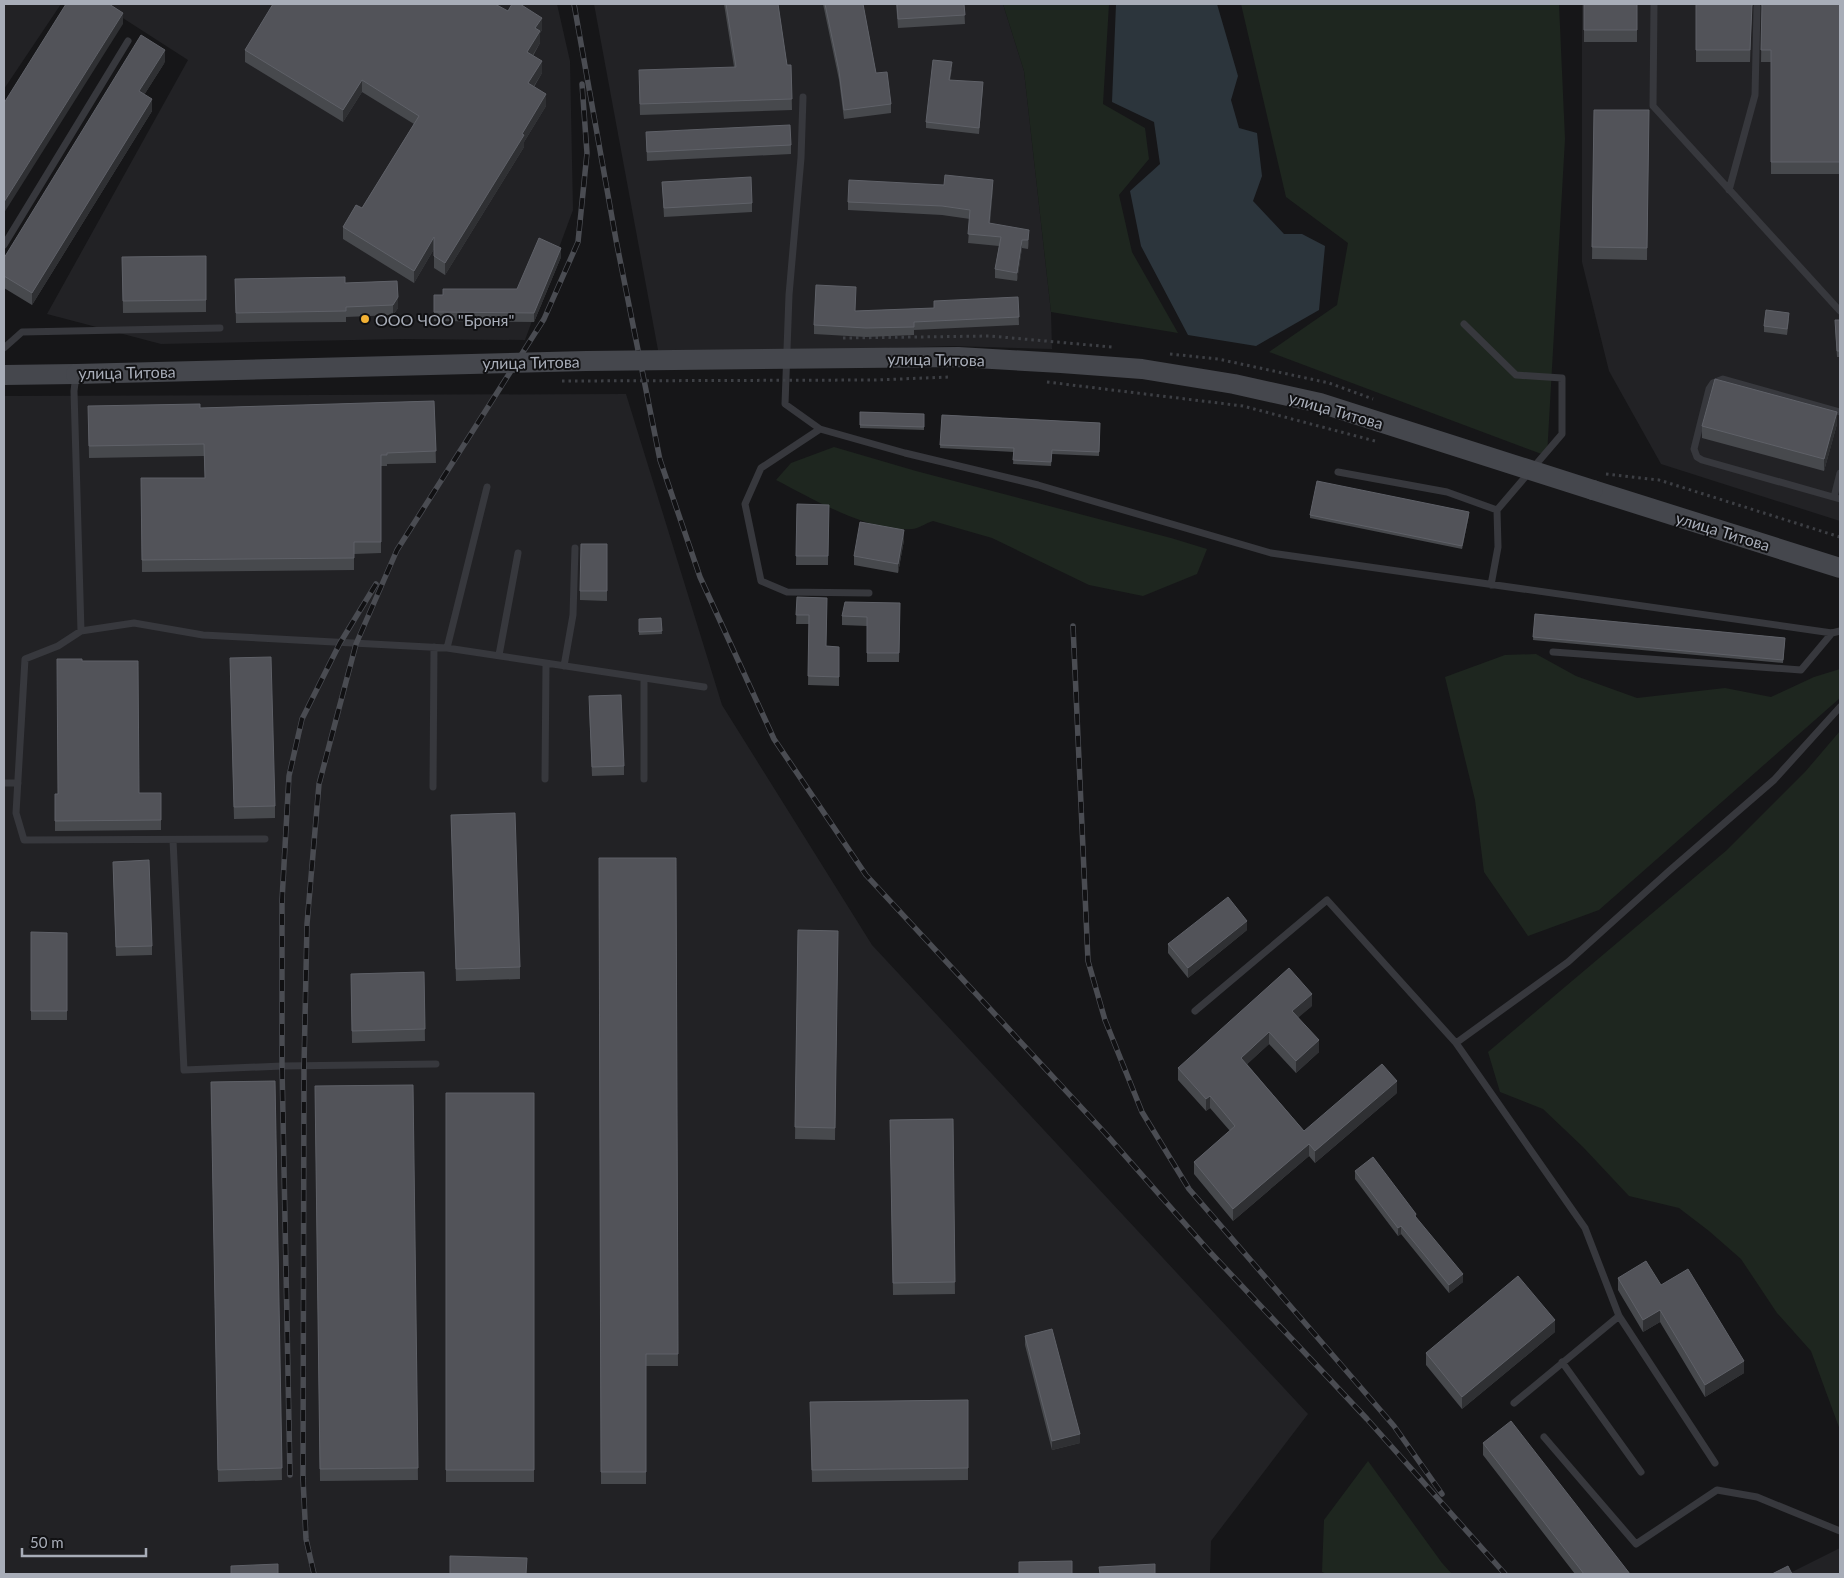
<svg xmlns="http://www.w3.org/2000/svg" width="1844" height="1578" font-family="Lato,sans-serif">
<rect width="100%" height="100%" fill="#161618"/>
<path fill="#222225" d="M4 4H61L4 89Z
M101 4H557L570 61 573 210 525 340 403 339 161 344 47 314 188 60Z
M594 4H1003L1024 71 1051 312 1052 349 952 346 820 350H658Z
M1582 4H1840V521L1661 464 1609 371 1582 262Z
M626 394 722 705 872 945 1308 1414 1211 1541 1210 1574H4V396Z
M1840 1548V1574H1788Z"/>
<path fill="#1e261f" d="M1003 4H1109L1103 104 1145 128 1149 159 1119 195 1132 252 1178 333 1051 312 1024 71Z
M1241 4H1559L1565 139 1547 456 1269 352 1337 305 1348 243 1286 197Z
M834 447 916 471 1171 538 1207 549 1197 574 1143 596 1089 585 992 538 933 521C926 523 918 529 912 529 870 533 813 499 776 480L791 463Z
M1536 654 1576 676 1637 698 1725 688 1771 697 1814 677 1840 669V698L1599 910 1528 936 1484 872 1475 800 1445 677 1505 655Z
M1840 731V1430L1811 1351 1777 1313 1741 1259 1709 1231 1679 1208 1629 1196 1583 1147 1543 1109 1500 1092 1488 1052 1727 850 1805 772Z
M1368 1461 1442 1563 1452 1574H1327L1322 1572 1324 1520Z"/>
<path fill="#2c353c" d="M1116 4H1217L1238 76 1231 100 1239 128 1257 133 1262 176 1253 201 1284 234H1302L1325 246 1319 310 1256 346 1188 335 1141 246 1130 191 1160 164 1154 122 1112 102Z"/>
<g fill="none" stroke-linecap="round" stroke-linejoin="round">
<path stroke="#3d3f44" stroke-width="3" stroke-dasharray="2.5 4" stroke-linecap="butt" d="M1606 474 1659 480 1840 537"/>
<path stroke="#37383d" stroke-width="7" d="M1654 4 1653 106 1840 311
M803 97 801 158 789 295 785 404 820 429
M1729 190 1755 95 1757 7
M4 245 128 41
M1464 324 1516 375 1562 378V434L1497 510
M4 348 22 332 220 328
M76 375 74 391 81 631
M1840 412 1723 379 1713 383 1709 389 1694 449 1697 457 1702 460 1840 499
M1338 472 1447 492 1497 510 1498 547 1491 585
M1834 497 1840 473
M869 593 787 592 761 581 745 504 761 468 820 429 905 453 1038 485 1271 553 1832 633 1840 631
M447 648 487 487
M1553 652 1801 670 1832 633
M499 655 518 553
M564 666 573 615 575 548
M644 678V779
M545 779 546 663
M4 783H18
M433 787 434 647
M265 839 24 840 16 813 25 659 58 646 81 631 134 623 203 635 447 648 704 687
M173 840 184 1070 282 1066 436 1064
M1195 1011 1327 900 1456 1043 1568 962 1669 871 1774 780 1840 707
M1456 1043 1585 1228 1619 1316 1514 1403
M1619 1316 1715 1463
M1562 1362 1641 1472
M1544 1437 1636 1544 1717 1490 1757 1497 1840 1531"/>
<path stroke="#45474d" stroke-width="20" d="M4 375 76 374
M1593 490 1840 568"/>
<defs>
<path id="rail" d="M574 4 616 240 660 460 700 577 774 739 866 875 1105 1133 1209 1251 1367 1419 1505 1574
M1073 626 1088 961 1105 1020 1142 1112 1189 1189 1394 1426 1442 1494
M290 1475 282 1066V900L289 776 302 719 340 643 376 584
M314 1574 306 1539 303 1479 304 1067 307 924 319 784 356 644 397 550 544 319 578 242 587 153 582 84"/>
</defs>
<use href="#rail" stroke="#4a4c52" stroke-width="5.5"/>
<use href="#rail" stroke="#111113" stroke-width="4" stroke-dasharray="11" stroke-linecap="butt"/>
<path stroke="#3d3f44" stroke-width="3" stroke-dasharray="2.5 4" stroke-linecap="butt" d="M843 338 990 336 1112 347
M1170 354 1218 359 1329 383 1373 399
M562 381 875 380 949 377
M1047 382 1243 406 1375 441"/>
<path stroke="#45474d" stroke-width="20" d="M76 374 586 361 958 357 1061 363 1142 369 1234 384 1320 403 1593 490"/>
</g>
<path fill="#47494d" d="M724 4H778L787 65H791L792 110 640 115 639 81 734 67Z
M823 4H863L876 73 891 104V113L844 119 839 80Z
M896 4H964L965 24 898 28Z
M1584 4H1637V42H1584Z
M1696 4H1754L1752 6 1750 62H1696Z
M1761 4H1840V174H1771V62H1761L1762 7Z
M508 11 542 30 540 33V43L533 56 542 73 534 87 546 106 524 142V147L445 275 434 268V249L414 283 343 239V227L362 208 414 124 362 92 343 122 245 62V50Z
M165 62 144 95 152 111 32 305 4 288V258Z
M952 68 950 80 983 88 979 134 926 128V122Z
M1594 110H1649L1647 260 1592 259Z
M646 132 791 145V154L647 161Z
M662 182 752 203V212L664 217Z
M993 188 990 223 1029 239 1028 249 1022 248 1017 281 995 278V269L999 246 968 243 970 219 942 215 848 210V202Z
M206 256V312L123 313 122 257Z
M561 257 534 322 434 321V295H443L517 289Z
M235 279 345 283 397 281 398 308 393 315 346 317V322L236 323Z
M1018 297 1019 325 914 330V335L866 337 814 334V325L855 311 934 308Z
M1789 319 1787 335 1764 332V326Z
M1840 320V357H1837L1835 326Z
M434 401 436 463 387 464V466H381V553L354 554V570L142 572 141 478H205L204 456 89 458 88 406 200 408Z
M860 412 924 414V430L860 428Z
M942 415 1100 423 1099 456 1052 454 1051 466 1013 464 1014 452 940 448Z
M1837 424 1824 471 1702 438V426Z
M797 504 829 505 828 565H796Z
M1310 515H1469L1462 549 1310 518Z
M904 540 898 573 854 565V556Z
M607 544V601L580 600V591Z
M797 597 827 598 826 646 839 647V686L808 685 809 624H796Z
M900 603 899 662H867V626L842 625V616Z
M1535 614 1785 638 1783 663 1533 640Z
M661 618 662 634 639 635V619Z
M82 661 139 793H161V830L55 831V794H58Z
M230 670 275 806V818L234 819Z
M589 705 624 766V775L592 776Z
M451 815 520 967V979L456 981Z
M599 858H676L678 1366H646V1484H601Z
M113 871 152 946V955L116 956Z
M798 930 838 931 835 1140 795 1139Z
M1247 930 1188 978 1168 953V944Z
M67 933V1020H31V1011Z
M424 972 425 1041 352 1043 351 974Z
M1312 1006 1298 1017 1319 1052 1296 1073 1269 1044 1247 1064 1304 1131 1397 1093 1315 1163 1309 1156 1233 1221 1194 1174V1162L1230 1131 1210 1108 1206 1111 1178 1080V1068Z
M275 1081 282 1480 218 1482 211 1082Z
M413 1085 418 1480 320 1481 315 1086Z
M446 1093H534V1482H446Z
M953 1119 955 1294 893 1295 890 1120Z
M1355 1171 1463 1282 1449 1293 1401 1234 1398 1236 1355 1179Z
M1618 1278 1744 1373 1705 1397 1660 1322 1643 1332 1618 1290Z
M1555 1332 1462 1409 1426 1365V1353Z
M1025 1336 1080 1443 1052 1450 1025 1345Z
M968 1400V1480L812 1482 810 1402Z
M1483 1443 1630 1574H1575L1483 1455Z"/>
<path fill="#2f3033" d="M123 13V24L4 213V202Z
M542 18V30L540 33V43L527 64V52L535 28Z
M165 50V62L139 103V91Z
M542 61V73L528 95V83Z
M362 80V92L343 122V110Z
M546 94V106L524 142V147L445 275V263L522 134Z
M152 99V111L32 305V293Z
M993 180V188L989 232V223Z
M1029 230V239L1028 249V240Z
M434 237V249L414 283V271Z
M1022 240V248L1017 281V273Z
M561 248V257L534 322V313Z
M398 297V308L393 315V305Z
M1837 412V424L1824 471V459Z
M1469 512V515L1462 549V546Z
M904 530V540L898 573V564Z
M1247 921V930L1188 978V968Z
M1312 994V1006L1292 1023V1011Z
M1269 1032V1044L1241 1070V1058Z
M1319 1040V1052L1296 1073V1061Z
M1397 1081V1093L1315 1163V1151Z
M1210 1096V1108L1206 1111V1099Z
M1309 1144V1156L1233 1221V1209Z
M1401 1226V1234L1398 1236V1228Z
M1463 1274V1282L1449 1293V1285Z
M1660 1310V1322L1643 1332V1320Z
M1555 1320V1332L1462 1409V1397Z
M1744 1361V1373L1705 1397V1385Z
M1080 1434V1443L1052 1450V1441Z"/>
<path fill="#525359" stroke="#5f6168" d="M66 4H109L123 13 4 202V103Z
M273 4H495L508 11 512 4H520L542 18 535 28 540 31 527 52 542 61 528 83 546 94 522 134 524 135 445 263 434 256V237L414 271 343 227 356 205 362 208 419 116 362 80 343 110 245 50Z
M726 4H778L787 65H791L792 99 640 104 639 70 736 67Z
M825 4H863L876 73 887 72 891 104 844 110 839 71Z
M897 4H964L965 15 898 19Z
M1584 4H1637V30H1584Z
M1696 4H1752L1750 50H1696Z
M1762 4H1840V162H1771V50H1761Z
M141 35 165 50 139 91 152 99 32 293 4 276V258Z
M933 60 952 62 949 80 983 82 979 128 926 122Z
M1594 110H1649L1647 248 1592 247Z
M790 125 791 145 647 152 646 132Z
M945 175 993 180 989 223 1029 230 1028 240H1022L1017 273 995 269 1001 237 968 234 970 210 942 206 848 202 849 180 944 185Z
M751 177 752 203 664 208 662 182Z
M539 238 561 248 534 313 434 312V295H443V289H517Z
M206 256V300L123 301 122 257Z
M345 277V283L397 281 398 297 393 305 346 307V311L236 313 235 279Z
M816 285 856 287 855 311 934 308V301L1018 297 1019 317 914 322V327L866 328 814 325Z
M1766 310 1789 313 1787 329 1764 326Z
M1835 320H1840V351H1837Z
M1715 379 1837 412 1824 459 1702 426Z
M434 401 436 451 387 453V455H381V542H354V558L142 560 141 478H205L204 444 89 446 88 406 200 404V408Z
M860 412 924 414V427L860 425Z
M942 415 1100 423 1099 452 1052 450 1051 462 1013 460 1014 448 940 445Z
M1317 481 1469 512 1462 546 1310 515Z
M797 504 829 505 828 556H796Z
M860 522 904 530 898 564 854 556Z
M581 544H607V591H580Z
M797 597 827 598 826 646 839 647V677L808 676 809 615H796Z
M845 602 900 603 899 653H867V617L842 616Z
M1535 614 1785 638 1783 660 1533 637Z
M661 618 662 631 639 632V619Z
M271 657 275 806 234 807 230 658Z
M57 659H82V661H138L139 793H161V820L55 821V794H58Z
M621 695 624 766 592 767 589 696Z
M515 813 520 967 456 969 451 815Z
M599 858H676L678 1354H646V1472H601Z
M149 860 152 946 116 947 113 862Z
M1228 897 1247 921 1188 968 1168 944Z
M798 930 838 931 835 1128 795 1127Z
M31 932 67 933V1011H31Z
M1289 968 1312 994 1292 1011 1319 1040 1296 1061 1269 1032 1241 1058 1304 1131 1382 1064 1397 1081 1315 1151 1309 1144 1233 1209 1194 1162 1235 1126 1210 1096 1206 1099 1178 1068Z
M424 972 425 1029 352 1031 351 974Z
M275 1081 282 1468 218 1470 211 1082Z
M413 1085 418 1468 320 1469 315 1086Z
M446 1093H534V1470H446Z
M953 1119 955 1282 893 1283 890 1120Z
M1373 1157 1416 1214 1415 1216 1463 1274 1449 1285 1401 1226 1398 1228 1355 1171Z
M1646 1261 1661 1285 1688 1269 1744 1361 1705 1385 1660 1310 1643 1320 1618 1278Z
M1518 1276 1555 1320 1462 1397 1426 1353Z
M1052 1329 1080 1434 1052 1441 1025 1336Z
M968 1400V1468L812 1470 810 1402Z
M1511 1421 1630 1574H1584L1483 1443Z
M450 1556 527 1558 526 1574H450Z
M1072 1561V1574H1019V1562Z
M278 1564V1574H231V1566Z
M1155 1564V1574H1100L1099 1567Z
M1788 1566 1792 1574H1772Z"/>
<circle fill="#f2b134" stroke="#111113" stroke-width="2" cx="365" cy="319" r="5"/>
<g text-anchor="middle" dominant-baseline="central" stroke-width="4" stroke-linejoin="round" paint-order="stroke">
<g font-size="16" fill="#a8adb8" stroke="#111113" text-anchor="start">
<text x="375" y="319">ООО ЧОО "Броня"</text>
</g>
<g font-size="16" fill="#a8adb8" stroke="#111113">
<text transform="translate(936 359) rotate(1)">улица Титова</text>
<text transform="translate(531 362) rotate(-1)">улица Титова</text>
<text transform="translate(127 372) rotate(-1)">улица Титова</text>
<text transform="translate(1336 410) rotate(16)">улица Титова</text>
<text transform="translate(1723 531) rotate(17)">улица Титова</text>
</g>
</g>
<rect width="1844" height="1578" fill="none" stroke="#a8adb8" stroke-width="10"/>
<path d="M22 1548v8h124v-8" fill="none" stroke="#a8adb8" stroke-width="2.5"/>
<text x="30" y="1548" font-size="15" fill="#a8adb8" stroke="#111113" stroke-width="4" paint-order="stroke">50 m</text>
</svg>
